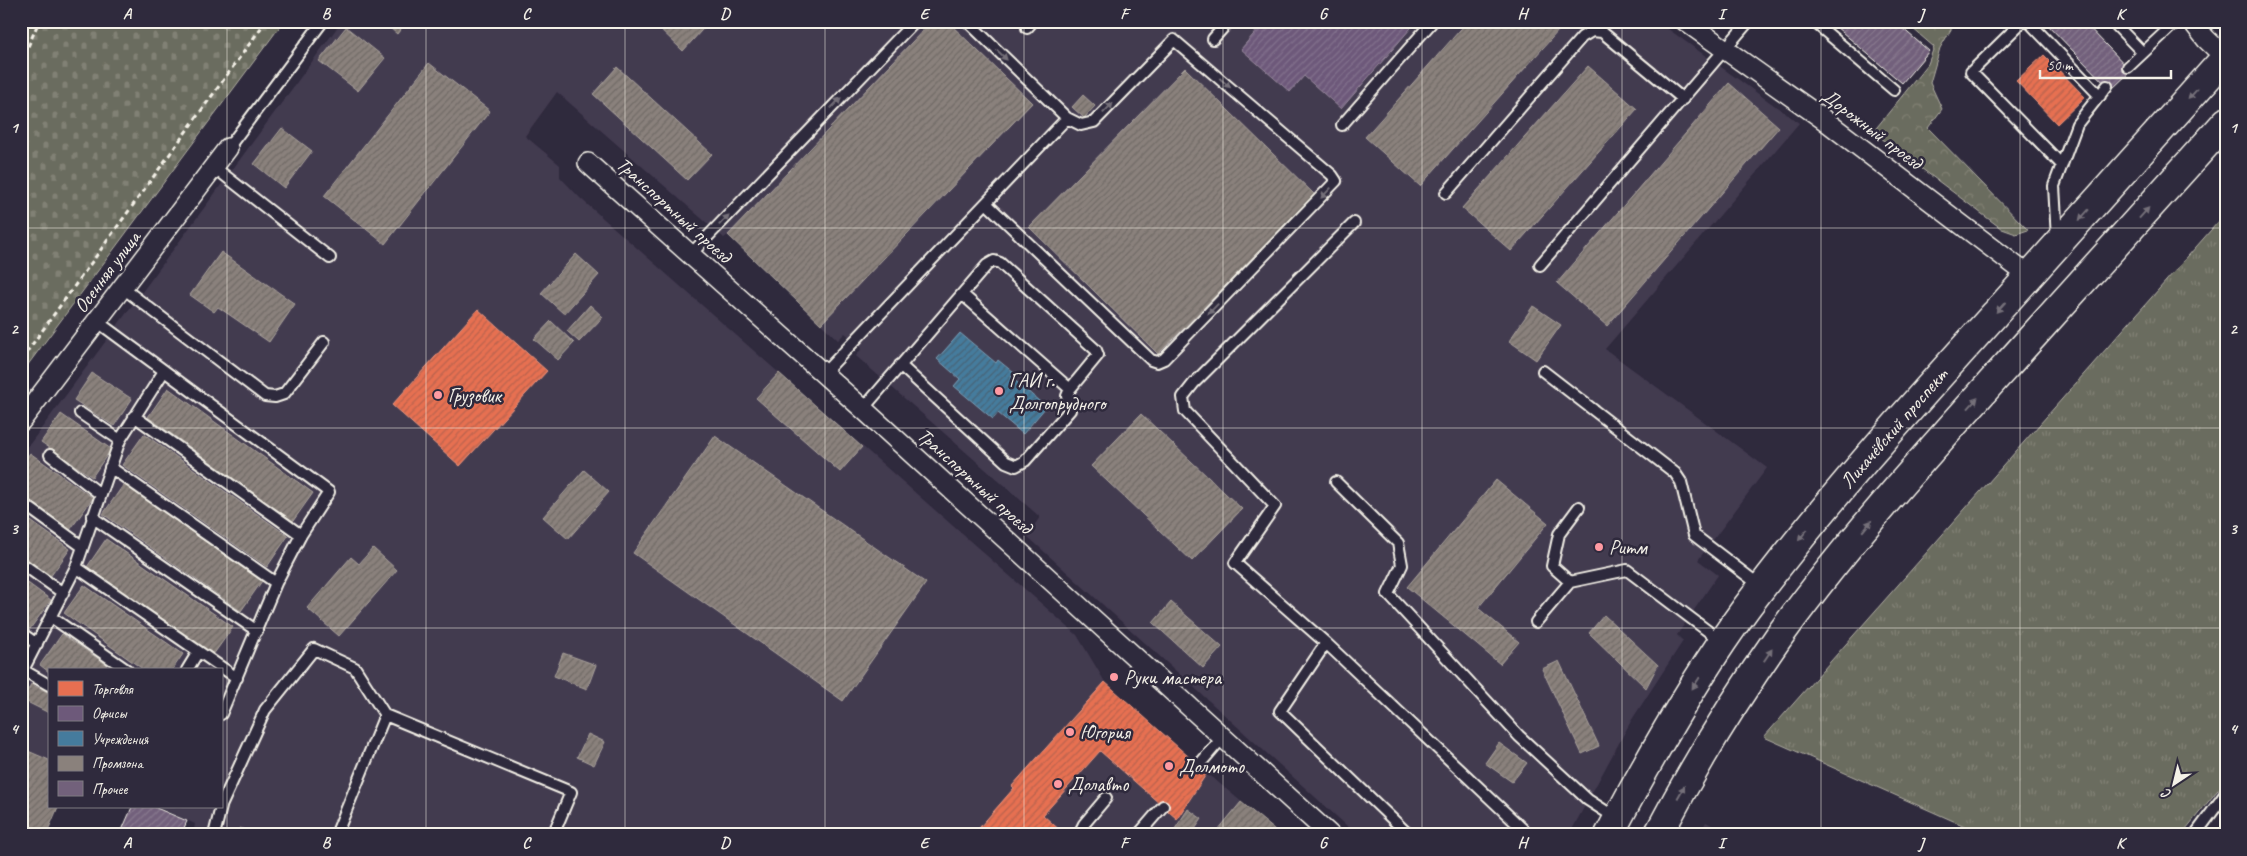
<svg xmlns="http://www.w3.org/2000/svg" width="2247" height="856" font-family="Caveat,sans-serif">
<defs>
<pattern id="grass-tufts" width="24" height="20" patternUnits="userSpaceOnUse" patternTransform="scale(1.25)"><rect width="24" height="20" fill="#6b6c5e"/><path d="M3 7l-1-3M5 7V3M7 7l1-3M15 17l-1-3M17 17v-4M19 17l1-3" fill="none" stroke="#818175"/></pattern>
<pattern id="forest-crowns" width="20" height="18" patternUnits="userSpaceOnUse" patternTransform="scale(1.25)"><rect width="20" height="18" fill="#6b6c5e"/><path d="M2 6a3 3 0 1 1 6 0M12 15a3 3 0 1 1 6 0" fill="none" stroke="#818175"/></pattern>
<pattern id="cemetery-stones" width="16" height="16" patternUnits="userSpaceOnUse" patternTransform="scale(1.25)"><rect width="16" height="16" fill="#6b6c5e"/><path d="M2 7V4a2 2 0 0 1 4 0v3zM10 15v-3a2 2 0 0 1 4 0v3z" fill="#818175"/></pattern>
<pattern id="shops-hatch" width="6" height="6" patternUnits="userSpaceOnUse" patternTransform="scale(1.25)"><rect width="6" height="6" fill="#e76f51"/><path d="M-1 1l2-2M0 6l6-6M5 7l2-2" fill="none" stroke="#b8634e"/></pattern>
<pattern id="offices-hatch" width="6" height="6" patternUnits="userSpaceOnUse" patternTransform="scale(1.25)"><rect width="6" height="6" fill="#6d597a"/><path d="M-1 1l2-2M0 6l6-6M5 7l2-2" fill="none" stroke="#82718d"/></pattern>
<pattern id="public-hatch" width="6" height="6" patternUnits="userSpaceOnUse" patternTransform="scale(1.25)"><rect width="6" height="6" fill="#457b9d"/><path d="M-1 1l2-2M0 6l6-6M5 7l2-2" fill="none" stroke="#476476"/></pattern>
<pattern id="industry-hatch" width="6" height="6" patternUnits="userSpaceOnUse" patternTransform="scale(1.25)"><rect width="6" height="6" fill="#8a817c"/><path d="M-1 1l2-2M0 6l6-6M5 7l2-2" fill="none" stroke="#706a66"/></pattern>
<pattern id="building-hatch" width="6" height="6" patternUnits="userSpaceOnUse" patternTransform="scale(1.25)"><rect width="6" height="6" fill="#72617b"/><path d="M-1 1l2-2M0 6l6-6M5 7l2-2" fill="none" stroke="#87788e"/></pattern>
</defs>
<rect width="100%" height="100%" fill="#2f2a3d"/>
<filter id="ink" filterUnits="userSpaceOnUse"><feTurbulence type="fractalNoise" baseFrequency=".02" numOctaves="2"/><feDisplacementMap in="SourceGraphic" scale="10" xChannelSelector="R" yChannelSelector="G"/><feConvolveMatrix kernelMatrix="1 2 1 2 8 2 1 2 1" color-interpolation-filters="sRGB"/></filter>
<g filter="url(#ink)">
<path fill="#433a50" d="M342 21H1657L1799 123 1605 349 1767 468 1698 560 1718 575 1677 635 1683 641 1631 721 1569 835H1357L1027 536 1040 517 856 356 862 348 854 341 845 333 838 340 728 235 724 238 557 92 525 136 560 165V177L580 198 1077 635 1105 682 1207 773 1281 835H193L195 824 158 807H221V670H49V760L21 748V456Z
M1706 822 1729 835H1699Z"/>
<path fill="url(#grass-tufts)" stroke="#b0aea3" d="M2226 213V780L2181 835H1985L1764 737Z"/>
<path fill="url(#forest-crowns)" stroke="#b0aea3" d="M1904 21H1956L1940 48 1930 83 1942 109 1928 128 2028 230 2016 234 2002 229 1873 132 1928 64 1934 47Z"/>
<path fill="url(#cemetery-stones)" stroke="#b0aea3" d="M21 21H284L21 374Z"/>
<path fill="url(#shops-hatch)" stroke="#eb967e" d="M2044 55 2085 97 2057 124 2016 81Z
M478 309 547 371 460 466 392 405Z
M1105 682 1207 773 1177 819 1100 751 1043 815 1063 833 1061 835H973L1014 788 1012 786Z"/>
<path fill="url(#offices-hatch)" stroke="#96879b" d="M1265 21H1417L1341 109 1304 76 1290 92 1241 49Z"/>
<path fill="url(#public-hatch)" stroke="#7a9eb4" d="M960 333 996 363 998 360 1014 373 1011 377 1046 407 1023 434 998 413 993 419 954 386 960 379 937 359Z"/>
<path fill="url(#industry-hatch)" stroke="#aaa39c" d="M382 21H407L397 34Z
M652 21H710L683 51Z
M932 21H947L1032 103 821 324 728 235Z
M1468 21H1567L1420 186 1365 137Z
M346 27 385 58 358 91 319 61Z
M429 63 490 111 385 244 324 196Z
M1588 66 1637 109 1511 251 1462 208Z
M617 67 712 154 687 180 593 94Z
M1185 68 1315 195 1158 354 1029 227Z
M1729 83 1779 127 1607 326 1557 283Z
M1083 95 1095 106 1084 118 1072 107Z
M282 128 312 151 284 188 254 164Z
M221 252 295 304 269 342 218 307 214 312 190 295Z
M576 254 599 275 564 314 541 293Z
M590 305 603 317 579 342 567 331Z
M1533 306 1561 325 1536 360 1509 341Z
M551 321 574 343 558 360 534 339Z
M92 373 132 399 114 426 74 400Z
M779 373 862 447 840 472 756 398Z
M168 388 313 493 293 521 148 417Z
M61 414 111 449 92 477 41 442Z
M1141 414 1242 509 1192 561 1091 466Z
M144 434 288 536 267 567 122 465Z
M715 436 926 583 843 701 633 553Z
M30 453 93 498 70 530 21 495V465Z
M584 470 609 492 568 539 543 517Z
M1496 480 1548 523 1478 608 1519 642 1500 664 1407 587Z
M124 484 262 581 241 611 103 514Z
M21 514 70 549 50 577 21 556Z
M106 539 233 627 213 655 87 567Z
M373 548 397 570 339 636 307 608 351 557 359 564Z
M21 578 51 600 30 629 21 623Z
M84 585 183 654 172 670H144L64 613Z
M1171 602 1222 647 1203 668 1153 623Z
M1604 615 1658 665 1646 688 1589 633Z
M62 634 107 665 104 670H49V672L40 665Z
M563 653 596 665 587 689 554 676Z
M1559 661 1599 746 1582 754 1542 669Z
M31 684 49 693V713L23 700Z
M588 734 605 742 594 765 577 757Z
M1499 743 1527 763 1512 782 1485 763Z
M21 748 49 760V807H58L46 835H21Z
M1241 802 1281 835H1224L1218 830Z
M1188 809 1202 819 1191 835H1171Z
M240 828 257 835H237Z"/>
<path fill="url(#building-hatch)" stroke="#f4f1e8" d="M1829 21H1894L1929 51 1902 83Z
M2044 21H2083L2131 71 2111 90Z
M132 807H154L187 821 181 835H120Z"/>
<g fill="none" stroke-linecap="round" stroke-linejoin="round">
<defs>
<path id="service" d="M967 21 1067 118 1081 125 1094 122 1174 40 1332 175 1336 181 1164 359 1157 362 1151 360 986 203
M1813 21 1894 90
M2023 21 1971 72 2062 165
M2028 21 2100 96
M2112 21 2143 53
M1027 28 1033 21
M1213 39 1229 21
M2128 67 2177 21
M1342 125 1433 21
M228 148 323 21
M214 167 330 258
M1446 193 1582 37 1592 31 1602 32 1683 99
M1354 223 1194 383 1183 397 1185 411 1275 506 1235 563 1326 643 1529 835
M2057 238 2054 186 2077 124 2107 86
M690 255 915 21
M1540 265 1749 21
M123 288 265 396 275 397 284 394 324 342
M962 294 1070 389
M98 322 329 492 301 535 276 583 221 714
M1543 371 1675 473 1681 482 1694 535 1762 587
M823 374 1067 118
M863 409 987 265 994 261 1000 263 1096 350 1098 355 1070 389 1067 396 1070 410 1025 461 1016 466 1006 462 900 365
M80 413 120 440
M134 416 301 535
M50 455 100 494
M110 467 276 583
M1336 482 1398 543 1402 565 1388 594 1519 736 1588 800 1616 818
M21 502 83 547
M92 517 257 631
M21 563 63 593
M76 567 237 678
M1570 582 1552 566 1559 534 1579 507
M51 617 127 670
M1536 622 1570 582 1627 570 1721 641
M21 633 37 644
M1326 643 1280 711 1409 835
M23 670 49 685
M187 670 198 652
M21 674 76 567 120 440 164 371
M1198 766 1223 737
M221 806 265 710 314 649 355 668 385 715
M214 835 221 807
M336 835 385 715 571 792 553 835
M1082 835 1080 832 1084 824 1106 798
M1138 835 1163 806
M2195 835 2226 793"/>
<path id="minor" d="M1685 21 1823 119 2029 276
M2192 21 2206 39 2226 58
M588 163 863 409 1330 835
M21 421 228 148"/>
<path id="secondary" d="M1609 835C1650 757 1694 679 1746 608 1823 505 1909 409 1995 314 2072 228 2149 142 2226 57
M1658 835C1694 766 1735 699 1780 635 1852 536 1935 445 2017 354 2087 277 2156 199 2226 122"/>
</defs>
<use href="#service" stroke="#f4f1e8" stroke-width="14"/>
<use href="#minor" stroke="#f4f1e8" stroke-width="22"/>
<use href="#secondary" stroke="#f4f1e8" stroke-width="31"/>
<path stroke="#f4f1e8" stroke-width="3" stroke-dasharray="5 4" stroke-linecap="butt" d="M21 63 39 21
M21 360 266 21
M1691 832 1696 835"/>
<use href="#service" stroke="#2f2a3d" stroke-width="10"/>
<use href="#minor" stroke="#2f2a3d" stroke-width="19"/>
<use href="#secondary" stroke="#2f2a3d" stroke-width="28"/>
</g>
<defs><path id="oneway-solid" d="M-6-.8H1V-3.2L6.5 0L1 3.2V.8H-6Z" transform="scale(1.25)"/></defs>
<g fill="#747079">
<use href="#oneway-solid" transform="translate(1002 55) rotate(44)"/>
<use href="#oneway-solid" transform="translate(1225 83) rotate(41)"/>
<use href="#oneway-solid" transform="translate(2193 94) rotate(132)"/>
<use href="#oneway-solid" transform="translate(836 103) rotate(-46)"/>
<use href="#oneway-solid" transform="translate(1108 108) rotate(-46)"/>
<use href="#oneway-solid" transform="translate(1326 193) rotate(134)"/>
<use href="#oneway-solid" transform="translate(2144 213) rotate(-48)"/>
<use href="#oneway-solid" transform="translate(2084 215) rotate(132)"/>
<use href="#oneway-solid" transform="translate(724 220) rotate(-46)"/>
<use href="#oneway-solid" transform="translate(2001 307) rotate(132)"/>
<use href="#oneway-solid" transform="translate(1213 309) rotate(134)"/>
<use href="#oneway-solid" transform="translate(1973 403) rotate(-48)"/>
<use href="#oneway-solid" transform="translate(1867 526) rotate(-50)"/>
<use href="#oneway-solid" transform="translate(1803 535) rotate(129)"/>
<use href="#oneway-solid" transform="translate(1768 655) rotate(-56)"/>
<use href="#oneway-solid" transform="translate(1696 683) rotate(123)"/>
<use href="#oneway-solid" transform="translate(1681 792) rotate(-61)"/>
</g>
</g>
<path fill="none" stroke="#f4f1e8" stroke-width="1" stroke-opacity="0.55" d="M227 21V835M426 21V835M625 21V835M825 21V835M1024 21V835M1223 21V835M1422 21V835M1622 21V835M1821 21V835M2020 21V835M21 228H2226M21 428H2226M21 628H2226"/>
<g fill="#ff9aa2" stroke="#2f2a3d" stroke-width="2">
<circle cx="999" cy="391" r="5"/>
<circle cx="438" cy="395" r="5"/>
<circle cx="1599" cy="547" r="5"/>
<circle cx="1114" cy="677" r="5"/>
<circle cx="1070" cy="732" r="5"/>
<circle cx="1169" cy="766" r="5"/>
<circle cx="1058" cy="784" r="5"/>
</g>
<g text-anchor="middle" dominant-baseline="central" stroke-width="5" stroke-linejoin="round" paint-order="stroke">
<g font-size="20" fill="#f4f1e8" stroke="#2f2a3d">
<text transform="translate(1872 129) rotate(37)">Дорожный проезд</text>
<text transform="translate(674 210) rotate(42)">Транспортный проезд</text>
<text transform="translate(107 272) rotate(-53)">Осенняя улица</text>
<text transform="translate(1894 428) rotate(-49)">Лихачёвский проспект</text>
<text transform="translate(975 481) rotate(42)">Транспортный проезд</text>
</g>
<g font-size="20" fill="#f4f1e8" stroke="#2f2a3d" text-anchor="start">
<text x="1009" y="380">ГАИ г.<tspan x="1009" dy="23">Долгопрудного</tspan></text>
<text x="448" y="395">Грузовик</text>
<text x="1609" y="547">Ритм</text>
<text x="1124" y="677">Руки мастера</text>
<text x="1080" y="732">Югория</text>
<text x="1179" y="766">Долмото</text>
<text x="1068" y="784">Долавто</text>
</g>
</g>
<rect width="2247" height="856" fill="none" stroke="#2f2a3d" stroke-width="55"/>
<rect x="48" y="668" width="175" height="140" fill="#2f2a3d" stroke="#7e7a81"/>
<rect x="58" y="681" width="25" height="15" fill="#e76f51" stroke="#7e7a81"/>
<text x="92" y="694" font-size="15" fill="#f4f1e8">Торговля</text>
<rect x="58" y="706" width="25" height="15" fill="#6d597a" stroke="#7e7a81"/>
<text x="92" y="718" font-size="15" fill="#f4f1e8">Офисы</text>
<rect x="58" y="731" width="25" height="15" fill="#457b9d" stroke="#7e7a81"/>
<text x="92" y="744" font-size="15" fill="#f4f1e8">Учреждения</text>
<rect x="58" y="756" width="25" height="15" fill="#8a817c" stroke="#7e7a81"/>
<text x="92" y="768" font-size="15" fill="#f4f1e8">Промзона</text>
<rect x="58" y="781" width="25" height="15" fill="#72617b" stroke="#7e7a81"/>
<text x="92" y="794" font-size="15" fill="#f4f1e8">Прочее</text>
<g transform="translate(2174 784) rotate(215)" stroke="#2f2a3d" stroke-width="4" paint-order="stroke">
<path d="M0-4L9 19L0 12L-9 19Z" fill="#f4f1e8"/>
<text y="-8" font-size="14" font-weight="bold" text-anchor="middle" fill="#f4f1e8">С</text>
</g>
<path d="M2040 70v8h131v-8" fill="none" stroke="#f4f1e8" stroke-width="2.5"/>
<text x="2047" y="70" font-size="15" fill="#f4f1e8" stroke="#2f2a3d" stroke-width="4" paint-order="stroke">50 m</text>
<rect x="28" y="28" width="2192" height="800" fill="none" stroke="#f4f1e8" stroke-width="2"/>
<g font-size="16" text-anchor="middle" font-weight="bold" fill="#f4f1e8">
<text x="127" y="19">A</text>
<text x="326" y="19">B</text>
<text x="526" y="19">C</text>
<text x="725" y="19">D</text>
<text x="924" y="19">E</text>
<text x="1124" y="19">F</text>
<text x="1323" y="19">G</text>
<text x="1522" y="19">H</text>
<text x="1721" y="19">I</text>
<text x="1921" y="19">J</text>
<text x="2120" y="19">K</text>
<text x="14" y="133">1</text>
<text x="2233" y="133">1</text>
<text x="14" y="334">2</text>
<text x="2233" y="334">2</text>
<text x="14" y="534">3</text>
<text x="2233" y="534">3</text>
<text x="14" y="734">4</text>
<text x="2233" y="734">4</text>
<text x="127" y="848">A</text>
<text x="326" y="848">B</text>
<text x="526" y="848">C</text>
<text x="725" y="848">D</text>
<text x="924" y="848">E</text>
<text x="1124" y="848">F</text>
<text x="1323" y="848">G</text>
<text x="1522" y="848">H</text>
<text x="1721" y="848">I</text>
<text x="1921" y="848">J</text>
<text x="2120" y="848">K</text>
</g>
</svg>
